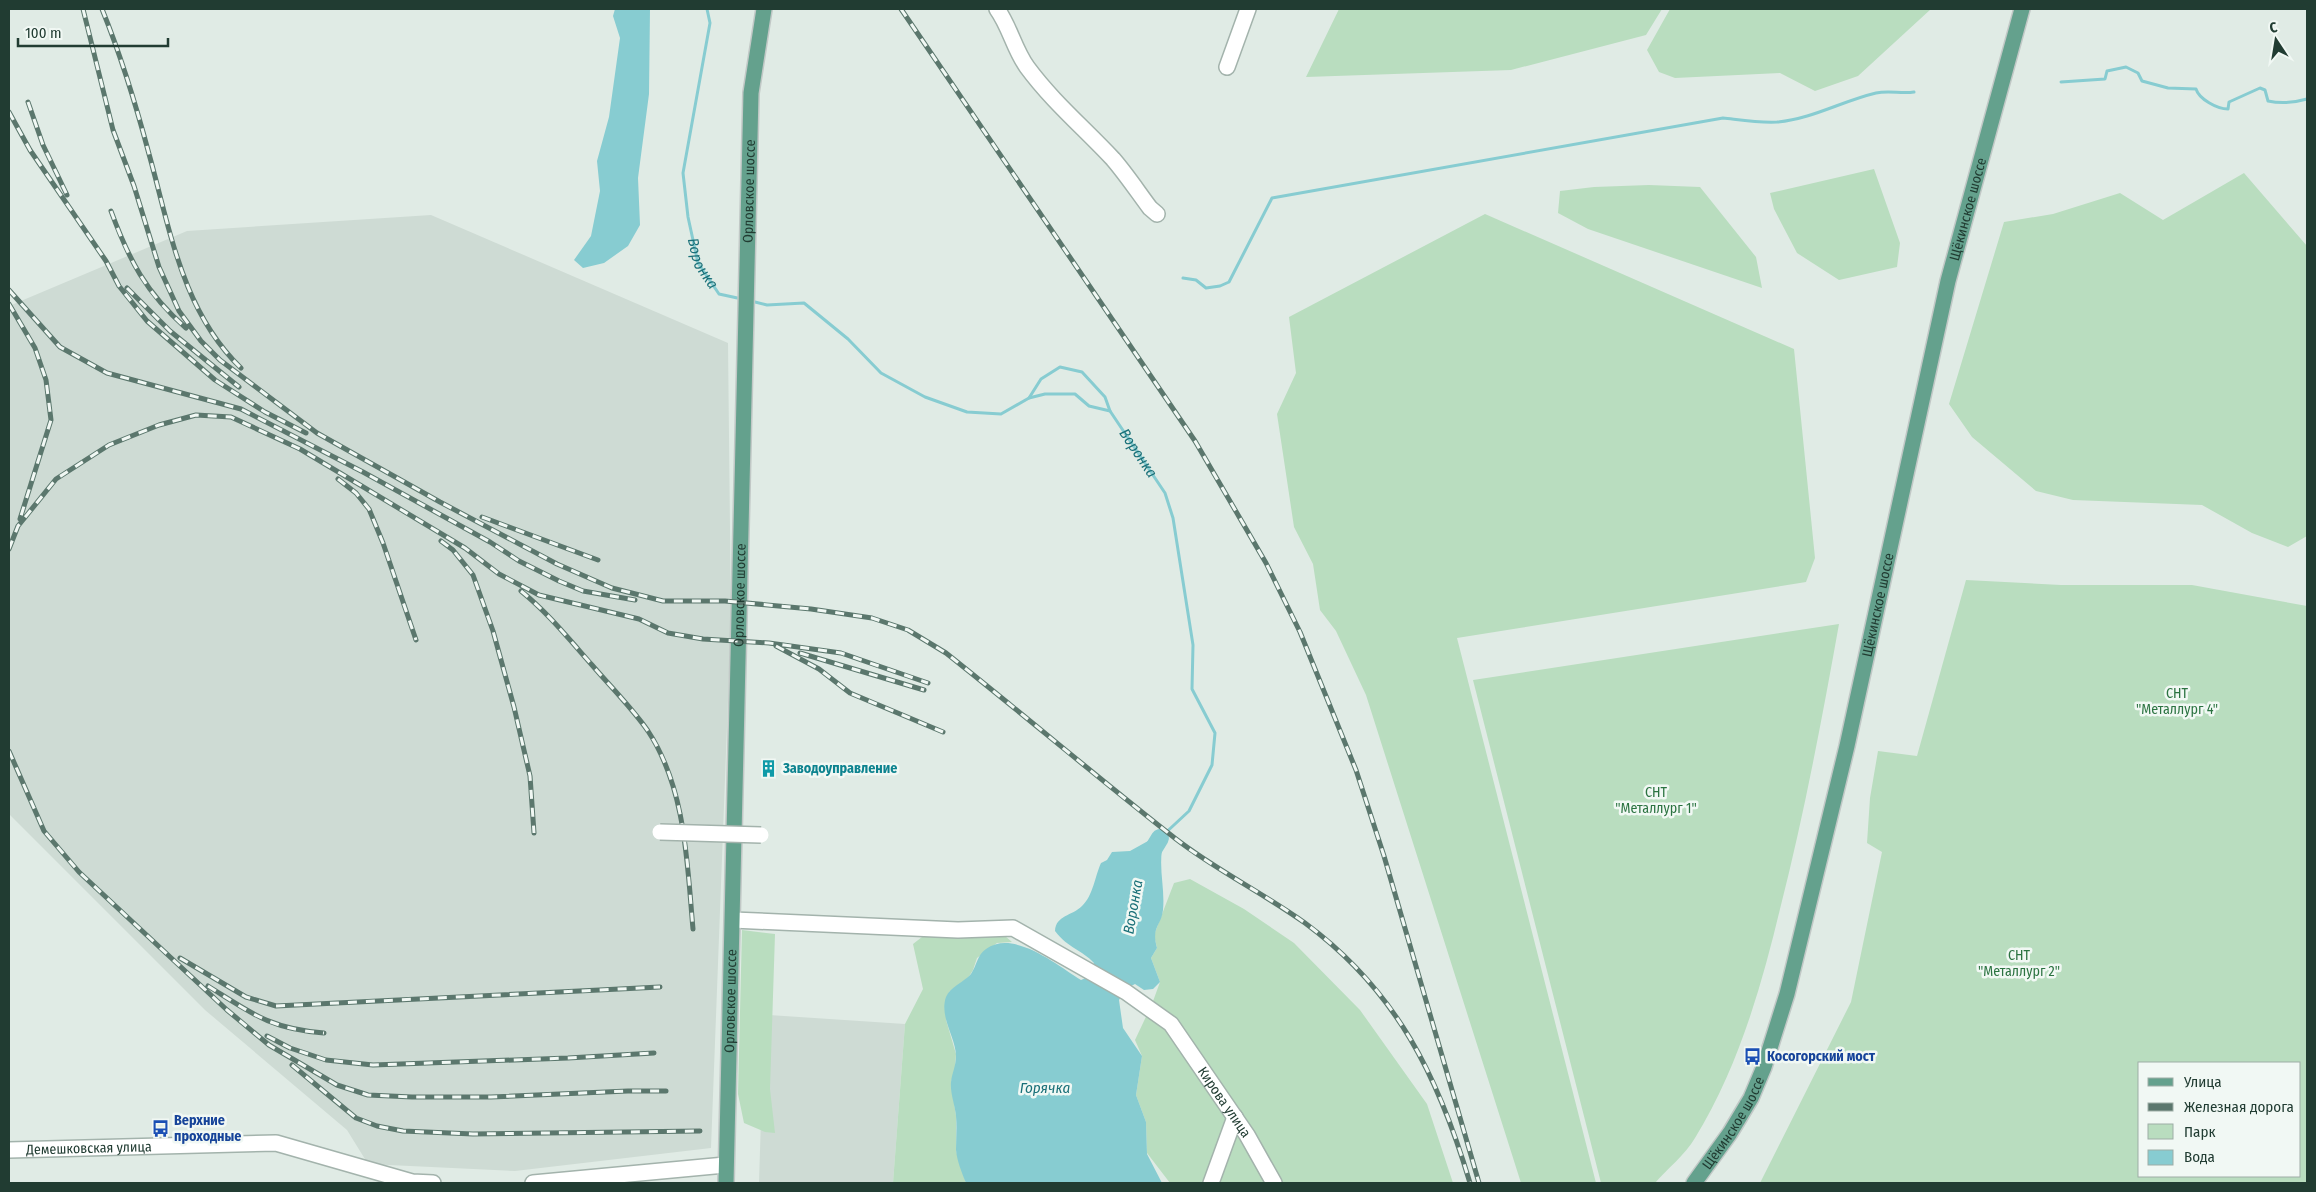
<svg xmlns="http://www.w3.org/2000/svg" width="2316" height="1192" font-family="'Fira Sans Condensed',sans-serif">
<rect width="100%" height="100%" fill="#e0ebe5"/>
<path fill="#cedbd4" d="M431 215 728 343 731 621 711 1148 515 1171 368 1164 347 1130 205 1010 9 814V306L187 231Z
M769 1015 905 1024 893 1183H759L761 1118Z"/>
<path fill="#b9ddbf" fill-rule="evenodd" d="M1339 9H1662L1646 35 1511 70 1306 77Z
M1670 9H1931L1858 76 1815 91 1780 73 1675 78 1659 72 1647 50Z
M1874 169 1900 243 1897 267 1839 280 1797 253 1774 209 1770 193Z
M2244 173 2307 246V536L2288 547 2252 533 2202 505 2073 500 2036 491 1972 437 1949 404 2004 222 2053 214 2120 193 2163 220Z
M1649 185 1700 187 1756 257 1762 288 1588 229 1558 213 1560 191 1594 187Z
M1485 214 1794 349 1815 558 1806 582 1457 638 1596 1183H1521L1366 695 1336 631 1320 610 1313 564 1294 527 1277 414 1296 373 1289 317Z
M1966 580 2061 585H2192L2307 606V1183H1760L1851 1002 1882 852 1867 843 1870 798 1878 751 1917 756ZM2140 1063H2300V1176H2140Z
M1839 624C1822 719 1804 815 1780 909 1761 988 1738 1068 1695 1138 1685 1155 1667 1169 1655 1183H1601L1473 680Z
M1190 879 1244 909 1294 943 1360 1010 1427 1104 1453 1183H1170L1147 1153 1146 1122 1136 1095 1142 1056 1135 1040 1152 1004 1160 982 1151 958 1157 948 1154 935 1174 883Z
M742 930 775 934 770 1089 775 1133 765 1132 744 1123 738 1094Z
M994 935 1005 936 1012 942 997 943 977 958 973 970 968 978 950 991 946 998V1020L956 1054 955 1070 951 1082 956 1116V1151L966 1183H893L905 1024 923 989 913 944 922 937Z"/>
<path fill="#87ccd1" d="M615 9H650L649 94 638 178 640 225 628 246 604 263 583 268 574 260 591 236 600 191 597 161 609 117 620 38 613 16Z
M1148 841 1162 850C1159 870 1165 890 1163 910 1161 927 1151 926 1157 948L1151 958 1160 982 1153 989 1144 990 1135 984 1125 989 1119 1000 1123 1028 1142 1056 1136 1095 1146 1122 1147 1154 1162 1183H966C962 1173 957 1161 956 1150 956 1139 957 1128 956 1116 955 1105 950 1093 951 1082 952 1073 956 1066 956 1056 956 1038 939 1017 946 997 950 987 964 982 971 974 977 965 977 955 986 949 1014 929 1057 965 1081 980L1088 977 1094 963C1081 949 1069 949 1055 931 1056 915 1072 916 1082 906 1093 896 1095 876 1101 863L1107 860 1112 852 1130 851Z"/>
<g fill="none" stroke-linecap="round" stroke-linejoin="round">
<g stroke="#87ccd1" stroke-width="3">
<path id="s1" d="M707 9 710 23 683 173 688 217 698 263 719 294 742 299"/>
<path d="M2061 82 2105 79 2107 71 2126 67 2138 73 2142 81 2168 88 2196 89C2199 99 2217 109 2228 109L2229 102 2260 88 2265 90 2268 101C2282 104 2293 103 2307 99"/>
<path d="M1183 278 1196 280 1206 288 1220 286 1229 282 1272 198 1723 118C1741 120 1759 123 1777 122 1812 119 1842 101 1876 93 1889 90 1901 94 1914 92"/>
<path id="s2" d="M751 301 767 305 804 303 848 339 881 373 925 397 967 412 1001 414 1029 398 1045 394H1075L1089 406 1110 411 1165 493 1173 518 1193 645 1192 689 1215 733 1212 765 1189 811 1160 838"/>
<path d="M1029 398 1041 379 1060 367 1082 372 1105 397 1110 411"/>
</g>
<path stroke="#87ccd1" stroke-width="18" d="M1143 866 1160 838"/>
<defs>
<g id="minor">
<path d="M997 9C1010 27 1014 49 1027 67 1052 101 1084 128 1113 159 1126 174 1138 192 1150 208L1157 214"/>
<path d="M1227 67 1248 9"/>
<path id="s3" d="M733 920 958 930 1013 928 1126 992 1171 1024 1247 1135 1274 1183"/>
<path id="s4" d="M9 1150 276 1143 412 1182 433 1183"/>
<path d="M533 1183 725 1165"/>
<path d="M1211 1183 1235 1117"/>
</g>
<g id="major">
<path id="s5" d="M726 1183 751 93 764 9"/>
<path id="s6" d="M1694 1183 1730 1133 1751 1098 1764 1067 1787 994 1847 746 1948 281 2022 9"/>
</g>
</defs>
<use href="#minor" stroke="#a3b3ac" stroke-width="18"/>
<use href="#major" stroke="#c1c8c6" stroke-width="18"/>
<use href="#minor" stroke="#fff" stroke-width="15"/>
<use href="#major" stroke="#64a18d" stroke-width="15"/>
<defs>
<path id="rail" d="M83 9 113 130 134 186 159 267 179 311 201 341 220 360 317 433 440 502 557 564 612 588 663 601H725L811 609 872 618 908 630 946 653C1023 714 1098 778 1176 839 1216 870 1263 893 1305 923 1397 991 1438 1076 1470 1183
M102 9C121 56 136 105 149 154 170 229 182 311 241 368
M901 9 1195 441 1266 563 1300 632 1356 770 1384 856 1479 1183
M28 102 43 145 67 195
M9 112 30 150 106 261 119 286 147 321 215 380 265 412 306 433
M111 211C129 260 146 293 186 328
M127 288 170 331 239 387
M9 290 60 347 107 373 241 409 363 472 490 542 519 561 559 581 583 591 635 600
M9 304 35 348 46 380 51 420 20 519
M338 479 356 493 369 509 383 543 416 640
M482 517 598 560
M441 541 453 550 473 575 493 631 514 707 530 776 534 833
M9 549 18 526 56 479 109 445 159 425 196 415 231 417 300 449 465 548 499 574 539 595 639 619 668 633 703 639 769 643 841 653 928 683
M521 591C547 612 569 639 592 665 610 686 632 708 648 731 686 789 687 863 693 929
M776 646 819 669 850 693 943 732
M800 653 924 690
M9 751 44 831 79 872 227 1010 269 1045 337 1085 368 1095 412 1097H491L628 1091H666
M180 958 246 997 276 1006 660 987
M208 986C251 1013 270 1029 324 1033
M267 1036 290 1048 326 1060 373 1065 568 1058 654 1053
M292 1065 356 1118 377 1126 403 1131 473 1134 700 1131"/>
</defs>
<use href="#rail" stroke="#5b776d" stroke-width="5"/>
<use href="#rail" stroke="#f1f8f4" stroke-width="3" stroke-dasharray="9" stroke-linecap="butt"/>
<defs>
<path id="minor-bridge" d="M660 832 761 835"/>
</defs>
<use href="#minor-bridge" stroke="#a3b3ac" stroke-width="18" stroke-linecap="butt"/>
<use href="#minor-bridge" stroke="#fff" stroke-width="15"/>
</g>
<defs>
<symbol id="building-bare" viewBox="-9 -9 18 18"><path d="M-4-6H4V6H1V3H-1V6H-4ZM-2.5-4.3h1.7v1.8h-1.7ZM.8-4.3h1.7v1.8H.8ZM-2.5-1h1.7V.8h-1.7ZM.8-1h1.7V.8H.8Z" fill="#0f9aa8" stroke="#f1f8f4" stroke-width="2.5" paint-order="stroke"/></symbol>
<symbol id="bus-bare" viewBox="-9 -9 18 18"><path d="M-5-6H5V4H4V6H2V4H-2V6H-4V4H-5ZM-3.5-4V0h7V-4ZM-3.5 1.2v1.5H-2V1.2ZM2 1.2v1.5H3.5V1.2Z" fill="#1a4fb4" stroke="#f1f8f4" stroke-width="2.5" paint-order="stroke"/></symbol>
</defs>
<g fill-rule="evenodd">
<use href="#building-bare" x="756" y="756" width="25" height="25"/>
<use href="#bus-bare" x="1740" y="1044" width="25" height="25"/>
<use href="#bus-bare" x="148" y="1116" width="25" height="25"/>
</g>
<g text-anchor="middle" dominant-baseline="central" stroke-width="5" stroke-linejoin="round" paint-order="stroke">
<g font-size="14" fill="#213c32" stroke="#f1f8f4">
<text stroke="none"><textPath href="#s5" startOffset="992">Орловское шоссе</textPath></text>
<text stroke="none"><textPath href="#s6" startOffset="1018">Щёкинское шоссе</textPath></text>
<text stroke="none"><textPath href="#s5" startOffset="588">Орловское шоссе</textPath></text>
<text stroke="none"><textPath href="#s6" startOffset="612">Щёкинское шоссе</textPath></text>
<text stroke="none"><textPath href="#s5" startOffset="182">Орловское шоссе</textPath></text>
<text stroke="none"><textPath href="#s3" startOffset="560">Кирова улица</textPath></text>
<text stroke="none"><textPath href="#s6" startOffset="72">Щёкинское шоссе</textPath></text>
<text stroke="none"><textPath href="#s4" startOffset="80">Демешковская улица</textPath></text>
</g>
<g font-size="14" fill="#2b7341" stroke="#f1f8f4">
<text x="2177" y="693">СНТ<tspan x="2177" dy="16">"Металлург 4"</tspan></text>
<text x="1656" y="792">СНТ<tspan x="1656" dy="16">"Металлург 1"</tspan></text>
<text x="2019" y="955">СНТ<tspan x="2019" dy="16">"Металлург 2"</tspan></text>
</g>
<g font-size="14" font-weight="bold" fill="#0d838f" stroke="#f1f8f4" text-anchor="start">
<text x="783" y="768">Заводоуправление</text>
</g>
<g font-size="14" font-weight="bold" fill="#164399" stroke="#f1f8f4" text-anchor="start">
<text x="1767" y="1056">Косогорский мост</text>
<text x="174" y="1120">Верхние<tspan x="174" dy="16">проходные</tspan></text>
</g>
<g font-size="15" font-style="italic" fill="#1a7078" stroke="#f1f8f4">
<text stroke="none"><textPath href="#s1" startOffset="260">Воронка</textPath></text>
<text stroke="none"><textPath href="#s2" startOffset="456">Воронка</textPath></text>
<text transform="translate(1133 907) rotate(-80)">Воронка</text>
<text x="1045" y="1088">Горячка</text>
</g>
</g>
<rect width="2316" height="1192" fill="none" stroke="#213c32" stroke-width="20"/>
<rect x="2138" y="1062" width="162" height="115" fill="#f1f8f4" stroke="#9eada6"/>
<rect x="2148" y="1078" width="25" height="8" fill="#64a18d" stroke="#9eada6"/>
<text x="2184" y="1087" font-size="15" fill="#213c32">Улица</text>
<rect x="2148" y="1103" width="25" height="8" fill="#5b776d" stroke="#9eada6"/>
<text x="2184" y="1112" font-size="15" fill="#213c32">Железная дорога</text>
<rect x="2148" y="1124" width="25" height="15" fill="#b9ddbf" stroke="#9eada6"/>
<text x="2184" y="1137" font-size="15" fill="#213c32">Парк</text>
<rect x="2148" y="1150" width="25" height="15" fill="#87ccd1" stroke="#9eada6"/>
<text x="2184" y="1162" font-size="15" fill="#213c32">Вода</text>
<g transform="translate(2276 40) rotate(348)" stroke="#f1f8f4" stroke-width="4" paint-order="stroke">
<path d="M0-4L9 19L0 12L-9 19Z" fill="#213c32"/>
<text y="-8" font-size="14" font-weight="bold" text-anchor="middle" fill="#213c32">С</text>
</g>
<path d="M18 38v8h150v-8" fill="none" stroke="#213c32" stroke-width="2.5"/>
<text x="25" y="38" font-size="15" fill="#213c32" stroke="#f1f8f4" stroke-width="4" paint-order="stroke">100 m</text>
</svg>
